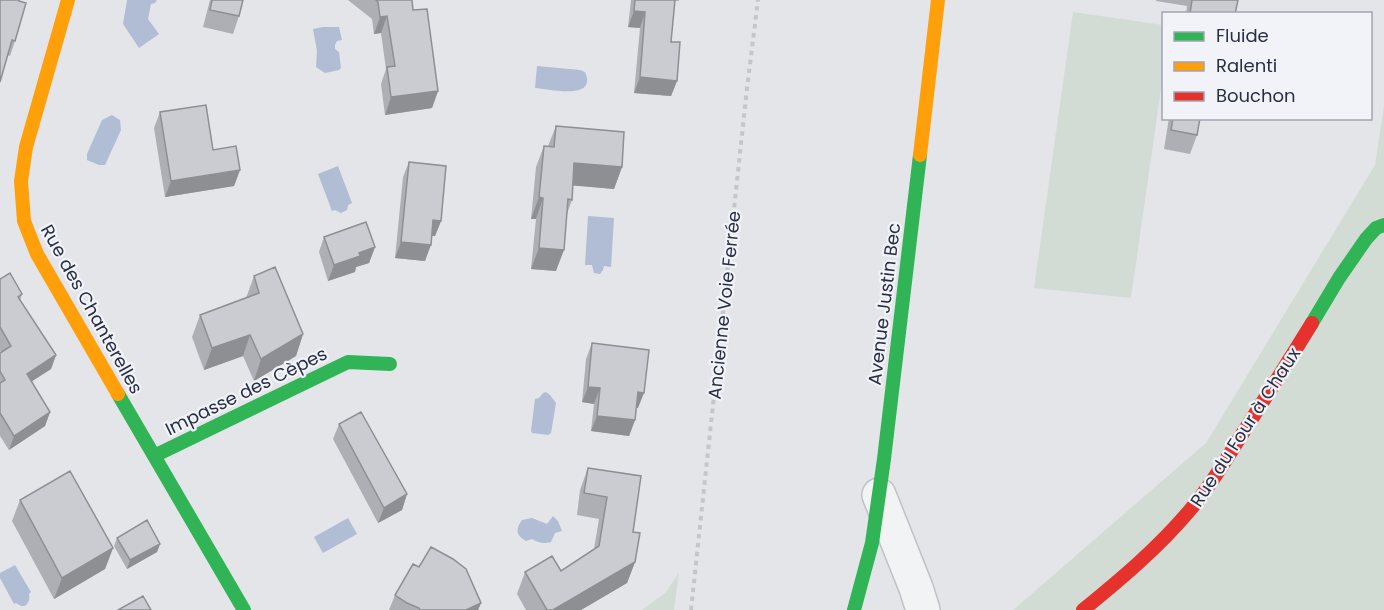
<svg xmlns="http://www.w3.org/2000/svg" width="1384" height="610" font-family="Poppins,sans-serif">
<rect width="100%" height="100%" fill="#e3e5e9"/>
<path fill="#d2dcd4" d="M1073 12 1163 25V75L1131 298 1034 288Z
M1384 106V610H1013L1206 443 1375 165Z
M679 573 674 610H642L665 593Z"/>
<path fill="#b0bdd5" d="M127 0H157L155 3 151 4 148 19 159 34 139 48 123 24Z
M323 27H339L342 40 337 41 335 45V49L339 52 341 68 339 70 325 73 316 67 317 51 313 29Z
M537 66 580 70 585 72C598 101 549 89 535 88Z
M112 115 120 120 121 130 105 165H99L87 160V154L102 120Z
M338 166 352 203 348 205 347 210 341 213 335 210 332 211 318 174Z
M588 216 614 218 611 267 604 266 603 270 600 274 594 273 592 265H585Z
M546 392 550 395 556 403 551 433 548 435 532 433 531 431 535 399 539 398 543 393Z
M553 516 558 521 562 531 555 533 551 542C543 544 539 543 532 539L526 541C516 535 515 530 522 520L532 518 547 524Z
M348 518 357 534 323 553 314 537Z
M15 565 31 592 29 594C30 600 29 602 25 606H21L16 603 14 604 0 578V573Z"/>
<g fill="none" stroke-linecap="round" stroke-linejoin="round">
<defs>
<path id="street" d="M879 495 916 588 923 610"/>
</defs>
<use href="#street" stroke="#c0c2c7" stroke-width="36"/>
<path stroke="#c4c6cb" stroke-width="4" stroke-dasharray="4.5 4.5" stroke-linecap="butt" d="M691 610 747 88 758 0"/>
<use href="#street" stroke="#f2f3f5" stroke-width="33"/>
<path stroke="#30b455" stroke-width="14" d="M1312 323 1339 278 1366 239 1376 228 1384 225
M118 394 244 610
M154 456 348 362 390 364
M854 610 872 543 884 459 920 155"/>
<path stroke="#ff9f0a" stroke-width="14" d="M68 0 26 147 21 181 24 221 37 254 118 394
M920 155 938 0"/>
<path stroke="#e5322d" stroke-width="14" d="M1083 610C1121 579 1158 548 1190 510 1209 488 1224 463 1239 439 1264 400 1288 362 1312 323"/>
</g>
<path fill="#aeafb4" d="M0 0 15 41 10 56 7 55Z
M210 0H243L239 16 233 34 203 27Z
M348 0H412L413 10 438 91 432 108 385 115 381 84 386 69 381 33 374 34 372 19Z
M631 0H679V1H675L671 42 677 81 671 96 634 93 640 28 628 27Z
M1156 0H1238L1235 14H1186L1187 6 1156 1Z
M160 112 240 170 234 186 165 197 154 128Z
M1169 118H1200L1197 135 1190 154 1164 149Z
M556 126 622 167 614 189 573 185 572 200 567 214 556 271 531 269 536 219H531L536 167 544 146H548Z
M409 162 441 221 435 236H432L425 261 395 258 403 177Z
M324 237 375 247 369 263 356 267 355 272 328 281 319 252Z
M254 276 303 334 296 356 254 381 243 356 204 370 192 337 200 315 246 298Z
M0 279 22 294 20 301 56 355 51 369 31 382 50 412 45 426 9 450 0 436V353L1 352 0 350Z
M592 343 638 408H636L635 420 629 436 591 431 594 404 582 402 586 359Z
M339 424 407 494 402 510 378 523 333 439Z
M588 468 633 532 635 562 627 583 581 610H526L517 594 525 572 561 571 594 549 599 519 577 515 580 490Z
M20 500 113 548 105 569 54 599 12 521Z
M117 538 160 544 157 552 127 569 114 546Z
M395 595 481 603 478 610H389Z"/>
<path fill="#8d8f92" d="M634 11 645 12 640 28 628 27Z
M387 16 381 33 374 34 380 17Z
M640 77 677 81 671 96 634 93Z
M438 91 432 108 385 115 391 97Z
M574 163 622 167 614 189 567 185Z
M240 170 234 186 165 197 171 181Z
M539 197 543 198 536 219H531Z
M433 220 441 221 435 236H428Z
M401 242 431 245 425 261 395 258Z
M375 247 369 263 356 267 355 272 328 281 334 265 359 253Z
M539 248 564 250 556 271 531 269Z
M303 334 296 356 254 381 261 359Z
M250 335 243 356 204 370 212 348Z
M56 355 51 369 21 388 27 374Z
M588 387 600 388 594 404 582 402Z
M638 392 644 393 638 408 632 407Z
M50 412 45 426 9 450 14 436Z
M597 416 635 420 629 436 591 431Z
M407 494 402 510 378 523 384 508Z
M160 544 157 552 127 569 130 560Z
M113 548 105 569 54 599 62 578Z
M635 562 627 583 581 610H553Z
M481 603 478 610H466Z"/>
<path fill="#caccd1" stroke="#8d8f92" stroke-width="1.5" d="M0 0H19V1L26 3 15 41 12 40 0 82Z
M212 0H243L239 16 210 10Z
M376 0H412L413 10 427 9 438 91 391 97 387 67 395 66 387 16 380 17 378 2Z
M635 0H675L671 42H680L677 81 640 77 645 12 634 11Z
M1192 0H1238L1235 14H1190Z
M206 105 213 150 236 146 240 170 171 181 160 112Z
M1173 118H1200L1197 135 1171 130Z
M556 126 624 132 622 167 574 163 572 200 568 199 564 250 539 248 543 198 539 197 544 146 554 147Z
M409 162 446 166 441 221 433 220 431 245 401 242Z
M366 222 375 247 359 253 360 256 334 265 324 237Z
M275 267 303 334 261 359 250 335 212 348 200 315 259 293 254 276Z
M10 273 22 294 18 297 56 355 27 374 50 412 14 436 0 413V383L5 380 0 371V353L11 346 0 327V279Z
M592 343 649 350 644 393 638 392 635 420 597 416 600 388 588 387Z
M361 412 407 494 384 508 339 424Z
M588 468 641 476 633 532 640 533 635 562 553 610H547L525 572 552 556 561 571 599 546 607 497 584 493Z
M70 471 113 548 62 578 20 500Z
M147 520 160 544 130 560 117 538Z
M431 547 453 559 466 569 481 603 466 610H420L419 608 407 603 395 595 413 564 419 567Z
M143 596 151 610H118Z"/>
<g text-anchor="middle" dominant-baseline="central" stroke-width="4.5" stroke-linejoin="round" paint-order="stroke">
<g font-size="18" fill="#282f43" stroke="#f1f3f8">
<text transform="translate(884 304) rotate(-83)">Avenue Justin Bec</text>
<text transform="translate(724 305) rotate(-84)">Ancienne Voie Ferrée</text>
<text transform="translate(92 309) rotate(61)">Rue des Chanterelles</text>
<text transform="translate(246 391) rotate(-26)">Impasse des Cèpes</text>
<text transform="translate(1245 427) rotate(-57)">Rue du Four à Chaux</text>
</g>
</g>
<rect x="1162" y="12" width="210" height="108" fill="#f1f3f8" stroke="#a1a5b0" stroke-width="1.5"/>
<rect x="1174" y="32" width="30" height="9" fill="#30b455" stroke="#a1a5b0" stroke-width="1.5"/>
<text x="1216" y="42" font-size="18" fill="#282f43">Fluide</text>
<rect x="1174" y="62" width="30" height="9" fill="#ff9f0a" stroke="#a1a5b0" stroke-width="1.5"/>
<text x="1216" y="72" font-size="18" fill="#282f43">Ralenti</text>
<rect x="1174" y="92" width="30" height="9" fill="#e5322d" stroke="#a1a5b0" stroke-width="1.5"/>
<text x="1216" y="102" font-size="18" fill="#282f43">Bouchon</text>
</svg>
